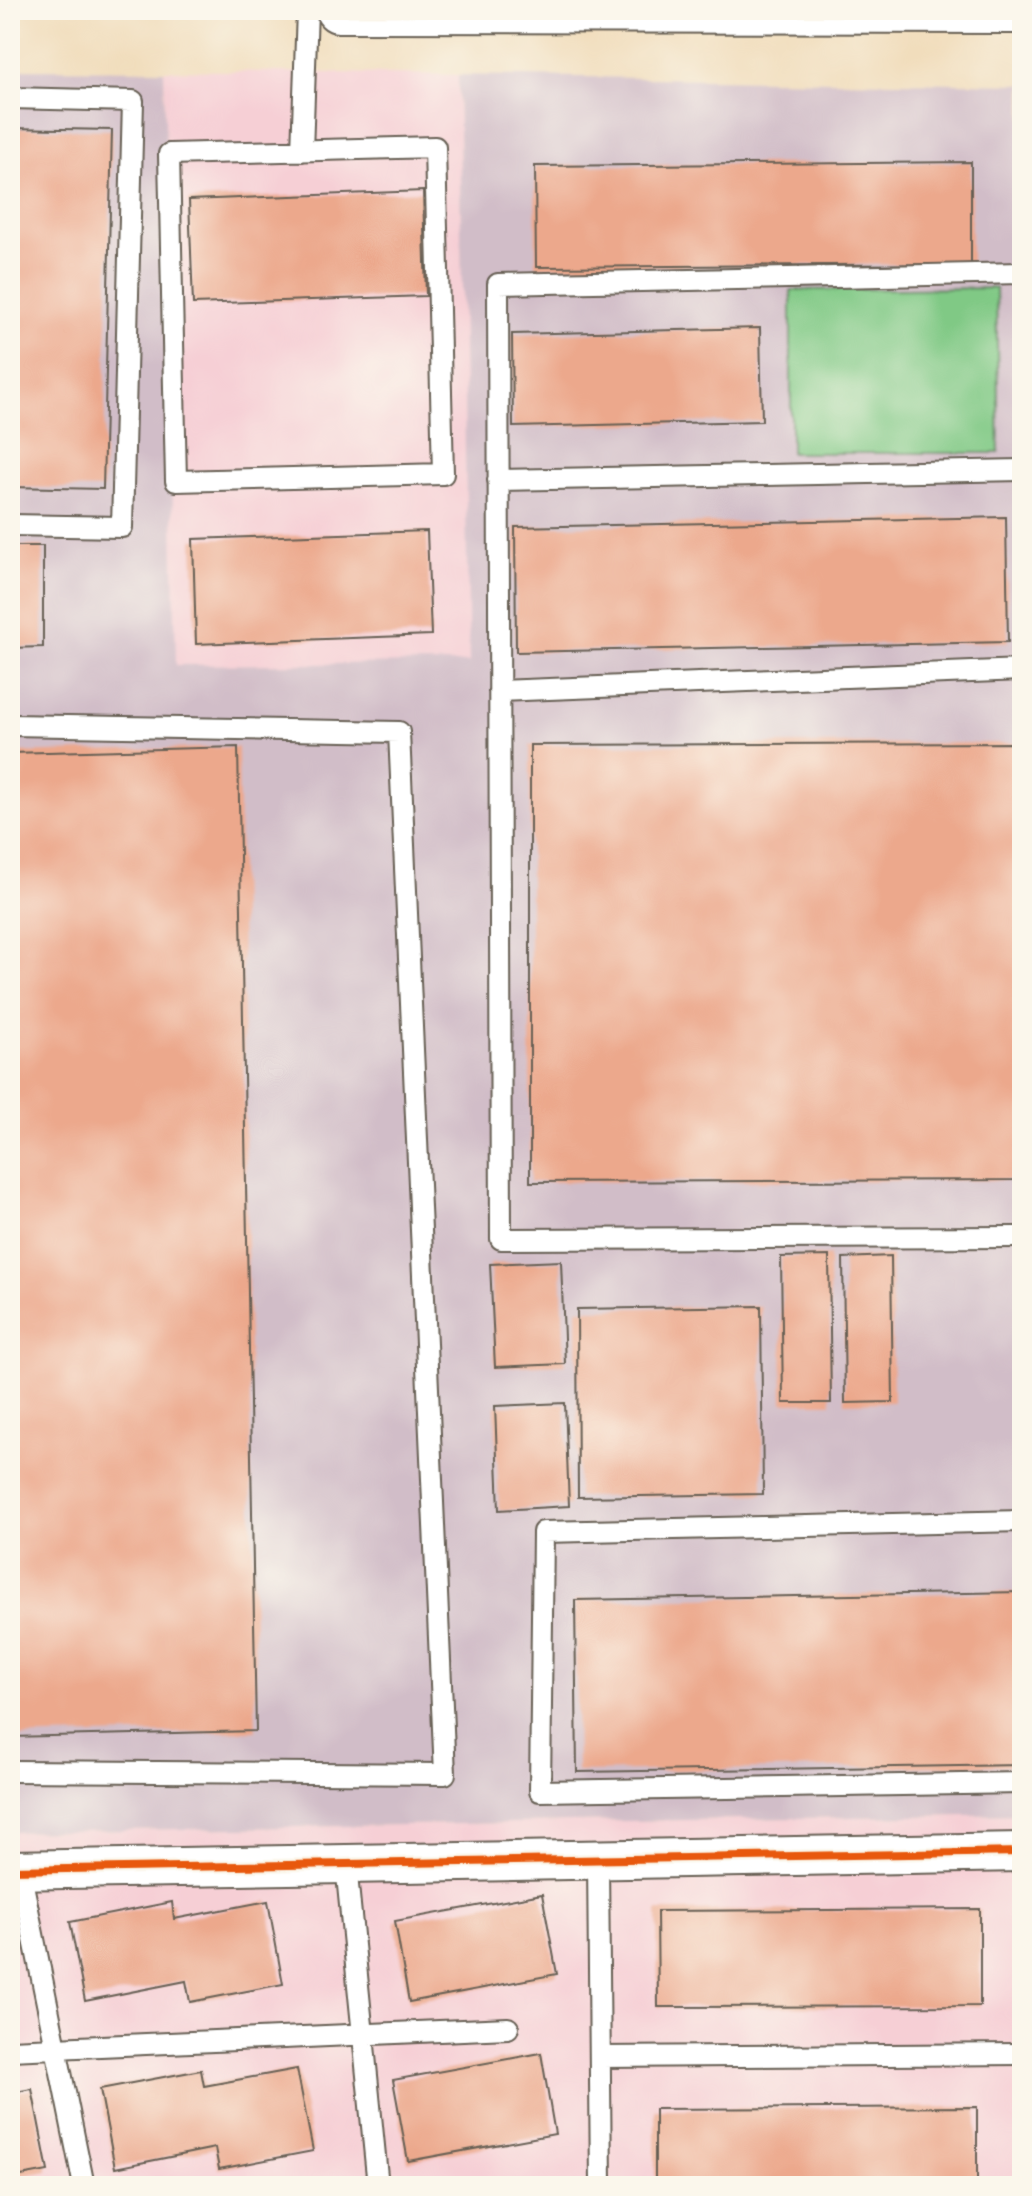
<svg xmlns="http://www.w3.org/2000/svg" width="1032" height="2196" font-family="'EB Garamond',serif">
<rect width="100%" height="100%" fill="#fbf7ec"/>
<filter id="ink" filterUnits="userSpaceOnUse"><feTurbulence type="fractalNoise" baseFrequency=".0125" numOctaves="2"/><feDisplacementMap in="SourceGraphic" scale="16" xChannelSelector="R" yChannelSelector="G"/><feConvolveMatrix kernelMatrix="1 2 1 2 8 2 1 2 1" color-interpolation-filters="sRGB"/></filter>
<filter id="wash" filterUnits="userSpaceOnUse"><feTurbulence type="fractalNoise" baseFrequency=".006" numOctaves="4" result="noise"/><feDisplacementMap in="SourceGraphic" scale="32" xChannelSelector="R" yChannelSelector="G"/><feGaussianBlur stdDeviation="1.8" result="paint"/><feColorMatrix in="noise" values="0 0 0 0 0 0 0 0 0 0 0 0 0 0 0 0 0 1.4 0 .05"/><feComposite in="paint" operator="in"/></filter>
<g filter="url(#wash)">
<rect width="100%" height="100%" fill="#f1ddbc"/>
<path fill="#f6cfd5" d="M164 70 458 75 470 664 175 665Z
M1022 1814V2186H10V1832Z"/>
<path fill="#d1bdc8" d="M10 69 164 70 176 665 469 663 458 75 1022 84V1814L10 1832Z"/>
<path fill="#80c985" stroke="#4e7250" stroke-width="2" d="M996 288 999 453H791V290Z"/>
<g id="blocks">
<path fill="#eca88c" d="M10 128 112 130 103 489 10 487Z
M971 162V264L536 267 535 166Z
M423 191 426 296 193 304 189 200Z
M760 328 762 421 513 427 512 334Z
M1006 517 1008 642 516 652 515 527Z
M427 531 431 635 196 644 193 539Z
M10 546H43V647L10 648Z
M1022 743V1180L530 1182V745Z
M238 747 256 1731 10 1737V753Z
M829 1256 831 1403H783L781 1257Z
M891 1256 893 1402 845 1403 843 1258Z
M561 1261 565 1364 495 1367 490 1264Z
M761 1306 763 1494 578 1497 577 1309Z
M565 1403 569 1506 499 1510 495 1406Z
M1022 1592V1765L577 1772 575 1600Z
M542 1894 557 1974 409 2002 395 1921Z
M268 1901 283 1984 190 2002 186 1981 85 2001 70 1922 172 1902 174 1919Z
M980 1909V2006L658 2007 657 1911Z
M10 1980 15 2000 10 2001Z
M541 2053 555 2134 408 2161 393 2080Z
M297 2069 313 2151 219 2169 215 2148 115 2168 100 2089 201 2070 204 2086Z
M32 2089 48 2171 10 2178V2093Z
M977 2107V2186H655V2109Z"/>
</g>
</g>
<g filter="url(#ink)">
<use href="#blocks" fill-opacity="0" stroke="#676054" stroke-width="2"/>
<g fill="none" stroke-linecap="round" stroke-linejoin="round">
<defs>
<path id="service" d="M10 98 133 101 122 527 10 525
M435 147 443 474 176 481 169 154Z
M302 151 307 10
M1022 273 498 284 501 1239 1022 1237
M498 480 1022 470
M499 691 1022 670
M10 725 399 732 445 1774 10 1771
M1022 1521 543 1532 540 1791 1022 1783
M598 1861 601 2186
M346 1865 378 2186
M20 1870 84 2186
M10 2050 508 2028
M600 2057 1022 2054"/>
<path id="minor" d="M10 1870 1022 1852"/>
<path id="tertiary" d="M338 10 1022 11"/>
</defs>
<use href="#service" stroke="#676054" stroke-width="24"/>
<use href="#minor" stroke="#676054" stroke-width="42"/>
<use href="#tertiary" stroke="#676054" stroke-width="48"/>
<use href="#service" stroke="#fff" stroke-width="20"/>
<use href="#minor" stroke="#fff" stroke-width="38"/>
<use href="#tertiary" stroke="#fff" stroke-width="44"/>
<defs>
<path id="cycleway" d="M338 10 1022 11
M10 1870 1022 1852"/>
</defs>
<use href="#cycleway" stroke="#fbf7ec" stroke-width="13"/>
<use href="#cycleway" stroke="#e8590c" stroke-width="8"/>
</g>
</g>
<rect width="1032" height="2196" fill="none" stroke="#fbf7ec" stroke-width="40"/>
</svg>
